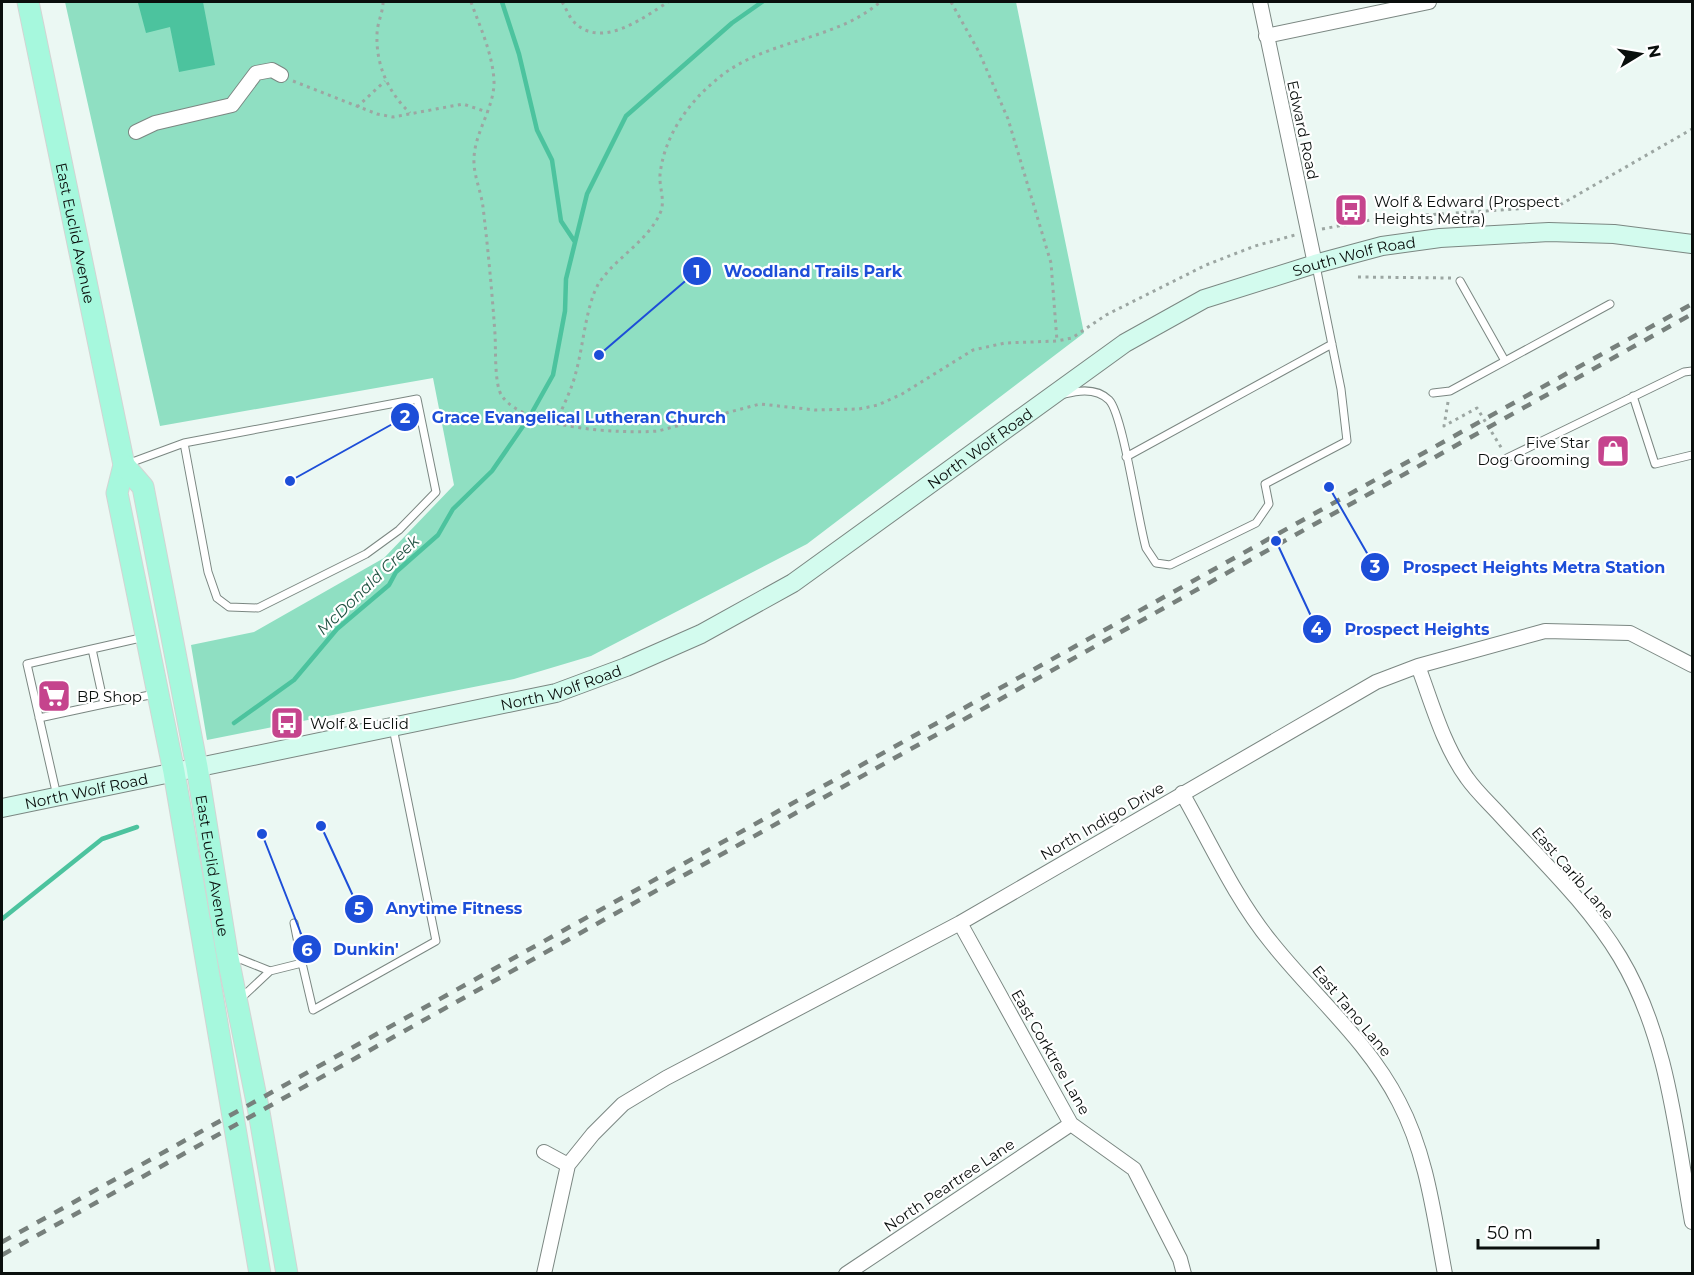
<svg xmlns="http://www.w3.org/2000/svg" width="1694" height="1275" font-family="Montserrat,sans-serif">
<rect width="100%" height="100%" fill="#ebf8f3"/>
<path fill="#8fdfc2" d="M65 2H1016L1084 333 807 544 591 656 514 679 207 740 191 645 254 632 384 558 454 485 433 378 160 426Z"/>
<path fill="#4cc39e" d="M148 2H203L215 65 179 72 170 27 146 33 138 3Z"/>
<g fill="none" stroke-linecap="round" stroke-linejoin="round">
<path stroke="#4cc39e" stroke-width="4.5" d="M502 2 519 54 537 130 552 160 561 221 575 242
M234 723 294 680 337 629 389 585 396 572 438 535 453 509 492 471 530 416 553 375 565 311 566 279 587 194 626 116 732 23 762 2
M2 919 102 839 137 827"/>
<defs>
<path id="lane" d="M1460 281 1505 361
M1433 393 1450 391 1610 304
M1065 394C1079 390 1097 388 1109 400 1123 414 1138 521 1146 548L1156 563 1170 565 1256 523 1269 504 1265 484 1347 441 1341 389 1316 266
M1633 396 1655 464 1692 455
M1126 457 1332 344
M1507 458 1684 372 1692 371
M127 464 184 443 417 399 436 492 399 530 366 554 258 608 229 607 217 598 208 572 184 443
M145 637 92 649 104 704 155 694
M39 718 104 704
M57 796 27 664 92 649
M294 923 302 963
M230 955 270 971 239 1000
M270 971 302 963 313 1010 436 941 393 728"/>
<path id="street" d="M1260 2 1315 264
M1266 36 1429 2
M136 132 155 123 232 105 256 73 272 70 281 75
M1418 666C1432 703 1443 745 1467 778 1476 791 1489 803 1500 815 1541 860 1588 904 1620 957 1668 1037 1676 1133 1692 1222
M1182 793C1210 842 1235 898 1271 942 1313 995 1368 1041 1399 1102 1427 1155 1434 1216 1445 1274
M960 923 1071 1124 1134 1169 1180 1259 1184 1274
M544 1152 568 1165
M544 1274 568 1165 593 1134 623 1104 666 1078 960 923 1376 682 1418 666 1545 631 1630 633 1692 665
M846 1274 1071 1124"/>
<g id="secondary">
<path id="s1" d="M2 808 556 693 626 667 701 634 793 583 1125 343 1204 299 1315 264 1382 246 1440 238 1549 232 1614 234 1692 244"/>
</g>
<g id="primary">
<path id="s2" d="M28 2 124 465 117 493 174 772 260 1274"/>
<path id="s3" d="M124 465 143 487 197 767 227 953 259 1112 287 1274"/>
</g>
</defs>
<use href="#lane" stroke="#7b8782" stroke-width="9"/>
<use href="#street" stroke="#7b8782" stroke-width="16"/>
<use href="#secondary" stroke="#7b8782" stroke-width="20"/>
<use href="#primary" stroke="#d3d4d3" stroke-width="23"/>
<path stroke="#9ca6a2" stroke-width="3" stroke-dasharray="3 4.5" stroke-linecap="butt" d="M383 2C383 13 377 23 377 35 376 65 388 92 410 113
M471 2C480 27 492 52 494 80 495 107 475 131 474 158 473 174 481 191 483 207 488 249 492 291 495 334 496 348 494 385 502 396 524 429 622 434 658 431L760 404 815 410 859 409 878 405 902 394 973 350 1005 343 1057 341 1072 338 1106 315 1206 265 1255 246 1295 235
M562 2C566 8 569 17 574 22 601 50 643 18 668 2
M951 2 979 52 1008 119 1051 263 1057 341
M293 81 377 114 393 117 463 104 487 112
M357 107 385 81
M1322 229 1382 218 1558 206 1692 129
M1358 277 1451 278
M1448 402 1444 426 1477 408 1502 449
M556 423C563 406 572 389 576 372 583 348 586 304 599 283 616 257 649 241 661 211 665 200 659 186 660 175 664 135 690 100 721 76 768 39 835 41 880 2"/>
<use href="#lane" stroke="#fff" stroke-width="7"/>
<use href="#street" stroke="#fff" stroke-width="14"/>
<use href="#secondary" stroke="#d3fbee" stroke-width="18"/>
<use href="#primary" stroke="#a6f8dd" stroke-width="21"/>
<path stroke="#77807c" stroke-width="4.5" stroke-dasharray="10 10" stroke-linecap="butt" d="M2 1242 1692 304
M2 1255 1692 314"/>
</g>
<defs>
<symbol id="bus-square" viewBox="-11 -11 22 22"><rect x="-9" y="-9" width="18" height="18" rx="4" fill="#c5448d" stroke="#fff"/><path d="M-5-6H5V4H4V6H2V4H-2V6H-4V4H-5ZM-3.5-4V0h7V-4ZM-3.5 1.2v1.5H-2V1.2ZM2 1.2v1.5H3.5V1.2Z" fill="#fff"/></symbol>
<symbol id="shop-square" viewBox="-11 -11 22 22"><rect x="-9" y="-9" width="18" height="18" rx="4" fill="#c5448d" stroke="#fff"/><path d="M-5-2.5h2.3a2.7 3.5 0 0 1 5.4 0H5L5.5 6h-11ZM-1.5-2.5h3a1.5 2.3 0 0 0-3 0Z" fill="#fff"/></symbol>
<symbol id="supermarket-square" viewBox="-11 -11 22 22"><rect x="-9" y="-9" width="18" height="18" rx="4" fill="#c5448d" stroke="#fff"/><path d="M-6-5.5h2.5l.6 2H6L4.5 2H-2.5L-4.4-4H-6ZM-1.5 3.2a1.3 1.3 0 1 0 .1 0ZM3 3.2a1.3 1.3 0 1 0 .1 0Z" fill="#fff"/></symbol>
</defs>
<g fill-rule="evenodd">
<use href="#bus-square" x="1332" y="191" width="38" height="38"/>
<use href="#shop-square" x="1594" y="432" width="38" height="38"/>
<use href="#supermarket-square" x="35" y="677" width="38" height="38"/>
<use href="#bus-square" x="268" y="704" width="38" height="38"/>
</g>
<g text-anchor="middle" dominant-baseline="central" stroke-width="4.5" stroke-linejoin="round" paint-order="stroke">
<g font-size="15" fill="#0a0f0d" stroke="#fff">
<text transform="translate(1303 130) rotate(78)">Edward Road</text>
<text stroke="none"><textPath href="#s2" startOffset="236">East Euclid Avenue</textPath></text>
<text stroke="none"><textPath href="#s1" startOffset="1484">South Wolf Road</textPath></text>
<text stroke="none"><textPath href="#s1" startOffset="1058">North Wolf Road</textPath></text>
<text stroke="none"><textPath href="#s1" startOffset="572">North Wolf Road</textPath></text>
<text stroke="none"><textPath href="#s1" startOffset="86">North Wolf Road</textPath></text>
<text transform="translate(1102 821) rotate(-30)">North Indigo Drive</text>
<text stroke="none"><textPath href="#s3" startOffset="414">East Euclid Avenue</textPath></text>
<text transform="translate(1573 873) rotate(49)">East Carib Lane</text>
<text transform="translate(1352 1011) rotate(50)">East Tano Lane</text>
<text transform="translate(1051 1052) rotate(60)">East Corktree Lane</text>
<text transform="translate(949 1185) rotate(-34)">North Peartree Lane</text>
</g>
<g font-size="15" fill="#0a0f0d" stroke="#fff" text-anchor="start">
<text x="1374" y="201">Wolf &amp; Edward (Prospect<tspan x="1374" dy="17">Heights Metra)</tspan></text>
<text x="1590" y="442" text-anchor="end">Five Star<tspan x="1590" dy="17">Dog Grooming</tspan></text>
<text x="77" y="696">BP Shop</text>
<text x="310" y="723">Wolf &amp; Euclid</text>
</g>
<g font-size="16" font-style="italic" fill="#235444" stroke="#fff">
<text transform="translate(368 585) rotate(-44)">McDonald Creek</text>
</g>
</g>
<path fill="none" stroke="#1d4ed8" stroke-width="2" d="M599 355L697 271M290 481L405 417M1329 487L1375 567M1276 541L1317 629M321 826L359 909M262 834L307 949"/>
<g fill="#1d4ed8" stroke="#fff" stroke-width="2">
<circle cx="599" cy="355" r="6"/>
<circle cx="290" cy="481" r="6"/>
<circle cx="1329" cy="487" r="6"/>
<circle cx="1276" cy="541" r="6"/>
<circle cx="321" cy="826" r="6"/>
<circle cx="262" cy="834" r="6"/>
<circle cx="697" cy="271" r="15"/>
<circle cx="405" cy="417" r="15"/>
<circle cx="1375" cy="567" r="15"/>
<circle cx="1317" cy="629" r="15"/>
<circle cx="359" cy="909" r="15"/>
<circle cx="307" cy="949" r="15"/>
</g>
<g font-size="18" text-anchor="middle" font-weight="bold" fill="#fff">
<text x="697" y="278">1</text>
<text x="405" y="423">2</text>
<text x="1375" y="573">3</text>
<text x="1317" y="635">4</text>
<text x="359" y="915">5</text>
<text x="307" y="956">6</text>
</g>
<g font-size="16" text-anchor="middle" font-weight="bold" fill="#1d4ed8" stroke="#fff" stroke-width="4.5" stroke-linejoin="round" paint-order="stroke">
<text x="813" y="277">Woodland Trails Park</text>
<text x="579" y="423">Grace Evangelical Lutheran Church</text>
<text x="1534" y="573">Prospect Heights Metra Station</text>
<text x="1417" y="635">Prospect Heights</text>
<text x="454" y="914">Anytime Fitness</text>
<text x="366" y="955">Dunkin'</text>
</g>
<rect width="1694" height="1275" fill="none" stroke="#0a0f0d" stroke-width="6"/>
<g transform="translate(1640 54) rotate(79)" stroke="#ffffff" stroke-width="4.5" paint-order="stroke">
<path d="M0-4.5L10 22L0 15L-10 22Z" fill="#0a0f0d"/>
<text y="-9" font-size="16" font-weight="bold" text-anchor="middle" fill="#0a0f0d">N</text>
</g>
<path d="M1478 1239v9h120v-9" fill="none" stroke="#0a0f0d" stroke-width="3"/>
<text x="1487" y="1239" font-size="18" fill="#0a0f0d" stroke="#ffffff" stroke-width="4.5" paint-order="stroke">50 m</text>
</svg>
